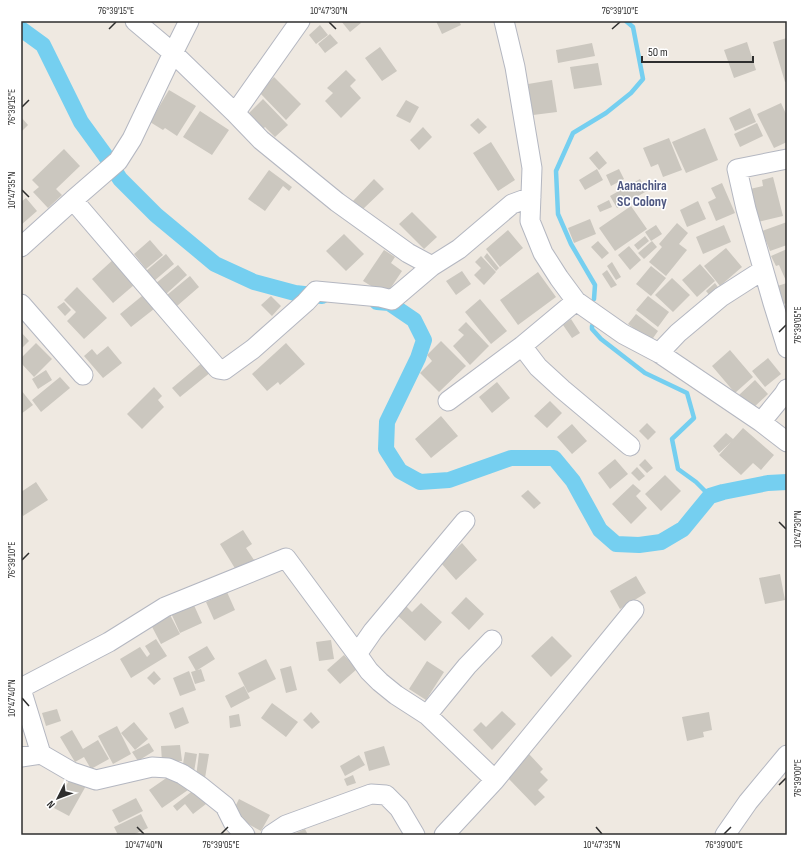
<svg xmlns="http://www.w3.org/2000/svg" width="808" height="856" font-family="'Sofia Sans Condensed',sans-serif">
<rect width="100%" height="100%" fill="#efe9e1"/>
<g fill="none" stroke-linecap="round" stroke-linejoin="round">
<path stroke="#75cff0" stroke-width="4.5" d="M594 299 595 285 571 244 558 214 556 171 573 133 606 113 631 93 643 79 633 27 626 21
M592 326V329L601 339 645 373 687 393 694 418 672 439 678 469 696 482 710 496"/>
<path stroke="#75cff0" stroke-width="16" d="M21 29 43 45 81 122 105 155 120 179 156 215 215 264 254 282 295 293 322 296
M377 302 389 303 414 320 424 340 418 358 387 422 386 449 400 471 420 482 449 480 511 458H554L573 481 600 530 616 544 639 545 661 542 683 529 710 496 723 492 768 483 787 482"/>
</g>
<path fill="#cbc7bf" d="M341 21H359L361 23 350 32Z
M436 21H459L461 25 442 34Z
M320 25 328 35 316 44 309 35Z
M330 34 338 43 325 53 318 44Z
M787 38V81L785 82 773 42Z
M747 42 756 70 734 78 724 50Z
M592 43 595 56 558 63 556 50Z
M380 47 397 71 382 81 365 58Z
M598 63 602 85 574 89 570 67Z
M346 70 356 80 350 86 361 98 341 118 325 101 333 93 327 88Z
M274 77 301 104 286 120 259 92Z
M552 80 557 112 533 115 528 84Z
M169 90 196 106 177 136 165 128 163 130 150 122Z
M263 99 288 125 275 137 265 127 261 131 247 115Z
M406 100 419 107 410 123 396 116Z
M781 103 787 116V142L774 148 757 114Z
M750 108 756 122 735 131 729 118Z
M200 111 229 130 212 155 183 137Z
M21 117 28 125 21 132Z
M478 118 487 127 479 134 470 125Z
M757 123 763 136 740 147 734 134Z
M423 127 432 137 419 150 410 140Z
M705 128 718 160 686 173 672 142Z
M669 138 682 170 663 177 658 164 651 167 643 148Z
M491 142 515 180 498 191 473 153Z
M64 149 80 166 56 189 62 195 48 208 33 192 39 187 32 180Z
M597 151 607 163 599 170 589 158Z
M597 169 603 180 585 190 579 180Z
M619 169 624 179 611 186 606 175Z
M269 170 292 187 289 191 283 186 265 211 248 199Z
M773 177 783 216 758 222 750 189 763 186 762 180Z
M374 179 384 189 362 210 353 201Z
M640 179 647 191 617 208 610 196Z
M722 183 735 213 716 221 708 202 716 198 711 188Z
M26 198 37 211 21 225V202Z
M609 200 612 207 600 212 597 206Z
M698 201 706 219 687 227 680 210Z
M631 206 647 229 615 251 599 228Z
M412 212 437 237 424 249 399 224Z
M590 219 596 234 574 243 568 228Z
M787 222V245L770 251 762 231Z
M677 223 688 233 679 244 687 250 666 276 649 262 662 247 659 244Z
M656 225 662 234 651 241 645 232Z
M724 225 731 242 703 254 696 237Z
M508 230 523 248 500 267 486 249Z
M344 234 364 254 346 271 326 251Z
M645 236 649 241 638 250 634 245Z
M150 240 163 255 146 269 134 254Z
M598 241 609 253 602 259 591 247Z
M652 241 657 247 644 259 638 253Z
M629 246 641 260 630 270 618 255Z
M726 248 742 267 720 286 704 266Z
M787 249V303L780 305 774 287 787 283 779 265 776 266 771 256Z
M384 250 395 257 391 263 402 271 386 295 363 281Z
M487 253 499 268 496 271 484 257Z
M166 254 174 264 154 281 146 271Z
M481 256 496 272 484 285 474 275 481 268 475 262Z
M115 258 130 275 127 278 134 285 113 303 92 279Z
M612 262 621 277 616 280 607 266Z
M700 264 715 281 697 297 682 280Z
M178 265 187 275 165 295 155 284Z
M651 266 666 278 651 296 636 284Z
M607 270 617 285 611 288 602 274Z
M462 271 471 284 456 295 446 281Z
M538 272 556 297 518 325 500 300Z
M190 276 199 287 177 306 167 295Z
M672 278 690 295 673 312 655 295Z
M715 283 720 290 711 297 706 291Z
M77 287 107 318 84 339 67 321 76 312 64 300Z
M142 296 154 309 131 327 120 314Z
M271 296 281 306 272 316 261 305Z
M648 296 669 312 658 327 636 310Z
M480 299 507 331 491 344 465 312Z
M64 302 71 310 65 316 57 307Z
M636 314 658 331 651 341 628 324Z
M571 319 580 333 572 338 563 325Z
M466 322 489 346 470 365 453 346 464 335 458 330Z
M21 332 29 341 21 349Z
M441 341 466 366 439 392 420 373 432 361 427 355Z
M36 343 52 359 34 377 21 363V358Z
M286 343 305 364 280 385 278 382 267 391 252 374Z
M108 346 122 363 103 378 84 356 92 349 97 355Z
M730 350 753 377 735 393 712 366Z
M768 358 781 374 765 387 752 371Z
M203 362 211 372 180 397 172 388Z
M46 370 52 380 38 389 32 379Z
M60 377 70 388 41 412 32 400Z
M755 380 768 394 752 409 739 395Z
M497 382 510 398 492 413 479 397Z
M154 387 162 396 158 400 164 407 142 429 127 414Z
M21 390 33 405 21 414Z
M550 401 562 413 547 428 534 416Z
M441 416 458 436 431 458 415 439Z
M647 423 656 432 648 440 639 431Z
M572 424 587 441 572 454 557 437Z
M743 428 774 455 761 470 753 463 741 475 719 455 731 442 719 453 713 446 726 433 733 439Z
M615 459 628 474 610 489 598 473Z
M645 459 653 468 647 473 639 465Z
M637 467 645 476 639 481 631 473Z
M665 475 681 491 661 511 645 494Z
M36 482 48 500 23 516 21 512V492Z
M633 484 641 491 636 496 647 508 631 524 612 504Z
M528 490 541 503 534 509 521 496Z
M243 530 252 544 246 548 254 560 236 570 220 544Z
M462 543 477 560 456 580 441 563Z
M780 574 785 600 765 604 759 578Z
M636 576 646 593 620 609 610 591Z
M227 592 235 610 214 620 206 602Z
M466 597 484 614 469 630 451 613Z
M193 603 202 623 180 633 171 613Z
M421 603 442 622 425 641 396 614 405 605 412 612Z
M168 611 180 634 161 644 149 621Z
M552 636 572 656 551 677 531 656Z
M156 639 167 656 131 678 120 659 140 647 147 657 150 654 145 646Z
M331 640 334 659 319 661 316 642Z
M207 646 215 659 196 671 188 657Z
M344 655 357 669 340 684 327 670Z
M266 659 276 679 248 693 238 673Z
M427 661 444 672 426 700 409 689Z
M291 666 297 690 286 693 280 669Z
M201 669 205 681 195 684 191 672Z
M154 671 161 679 154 685 147 678Z
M189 671 196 690 180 696 173 678Z
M244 686 250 698 231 708 225 696Z
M272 703 298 722 286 737 261 718Z
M183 707 189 723 175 729 169 713Z
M57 709 61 721 46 726 42 713Z
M502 711 516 724 492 750 473 730 481 722 486 727Z
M311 712 320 722 312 729 303 720Z
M709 712 712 730 703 732 704 737 687 741 682 717Z
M239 714 241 726 230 728 229 716Z
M134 722 148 739 135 750 121 733Z
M117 726 131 754 113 764 98 736Z
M72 730 83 749 98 740 109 759 91 769 84 757 75 762 60 737Z
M149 743 154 751 138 761 132 752Z
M180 745 182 761 162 762 161 746Z
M384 746 390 765 369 771 364 752Z
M185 752 197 754 194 772 182 770Z
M199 753 209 754 205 778 196 777Z
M529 754 543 769 540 772 548 780 538 790 545 797 535 806 506 776Z
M359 755 365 765 345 776 340 766Z
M175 772 188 790 162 808 149 790Z
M72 775 87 784 69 816 54 808Z
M353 775 356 783 347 786 344 779Z
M195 789 206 804 193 814 185 804 177 811 173 806Z
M136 798 143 811 119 823 112 810Z
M239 799 270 815 261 831 231 815Z
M141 814 148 828 133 835H118L114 827Z
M305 829 308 835H292Z"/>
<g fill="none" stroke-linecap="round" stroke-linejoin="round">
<defs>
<path id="minor" d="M135 21 173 53 235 113
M300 21 235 113 261 140 337 202 408 253 432 266 459 249 512 204 531 197
M504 21 515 67 532 168 530 221 543 253 559 278 576 301 623 334 659 353 761 422 787 442
M787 159 737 169 746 209 773 303 787 348
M73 200 118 161 132 139 173 53 189 21
M21 247 73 200 218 369 224 370 253 349 306 302 316 291 380 297 392 300 432 266
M21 304 83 375
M522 346 538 367 562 389 630 446
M659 353 678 333 721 297 763 270
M448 401 522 346 576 301
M761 422 784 394 787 389
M465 521 373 631 357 654 369 671 380 682 396 695 427 715 495 780
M21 688 109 642 165 607 286 558 357 654
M21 689 41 754
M427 715 467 666 492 640
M21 757 41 754 72 772 96 780 152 767 168 768 182 774 200 786 225 806 233 822 245 835
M271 835 286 825 371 794 386 795 399 808 415 835
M444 835 495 780 634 610
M725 835 748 802 787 755"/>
</defs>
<use href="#minor" stroke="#b4b7c1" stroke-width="21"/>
<use href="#minor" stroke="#fff" stroke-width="19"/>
</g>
<path fill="none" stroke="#2e2e2e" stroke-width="1.5" d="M329 22 336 29M109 29 116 22M612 29 620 22M22 107 29 100M22 190 29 197M779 332 786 325M779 522 786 529M22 560 29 553M22 698 29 706M779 785 786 778M137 827 144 834M596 827 602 834M221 834 228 827M724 834 731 827"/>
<g text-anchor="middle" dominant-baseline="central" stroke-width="3" stroke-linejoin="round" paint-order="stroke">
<g font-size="14" font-weight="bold" fill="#4d5680" stroke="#fff">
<text x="642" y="185">Aanachira<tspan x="642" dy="16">SC Colony</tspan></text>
</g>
</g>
<rect width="808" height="856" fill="none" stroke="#ffffff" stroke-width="44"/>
<g transform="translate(58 798) rotate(228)" stroke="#ffffff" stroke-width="3" paint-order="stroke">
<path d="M0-3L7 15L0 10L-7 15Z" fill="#2e2e2e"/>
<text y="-6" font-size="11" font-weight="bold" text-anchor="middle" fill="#2e2e2e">N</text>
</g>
<path d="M642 56v6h111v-6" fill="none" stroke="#2e2e2e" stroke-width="2"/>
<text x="648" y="56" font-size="12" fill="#2e2e2e" stroke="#ffffff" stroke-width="3" paint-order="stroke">50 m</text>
<rect x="22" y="22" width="764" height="812" fill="none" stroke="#2e2e2e" stroke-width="1.5"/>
<g font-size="10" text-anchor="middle" fill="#2e2e2e">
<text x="116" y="14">76°39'15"E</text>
<text x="329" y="14">10°47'30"N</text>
<text x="620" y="14">76°39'10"E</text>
<text transform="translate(11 107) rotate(-90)" y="4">76°39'15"E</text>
<text transform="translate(11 190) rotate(-90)" y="4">10°47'35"N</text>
<text transform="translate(797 325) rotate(-90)" y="4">76°39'05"E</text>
<text transform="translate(797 529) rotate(-90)" y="4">10°47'30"N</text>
<text transform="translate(11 560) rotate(-90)" y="4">76°39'10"E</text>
<text transform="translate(11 698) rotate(-90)" y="4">10°47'40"N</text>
<text transform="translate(797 778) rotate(-90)" y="4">76°39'00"E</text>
<text x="144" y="848">10°47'40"N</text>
<text x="221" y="848">76°39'05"E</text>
<text x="602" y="848">10°47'35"N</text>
<text x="724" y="848">76°39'00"E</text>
</g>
</svg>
